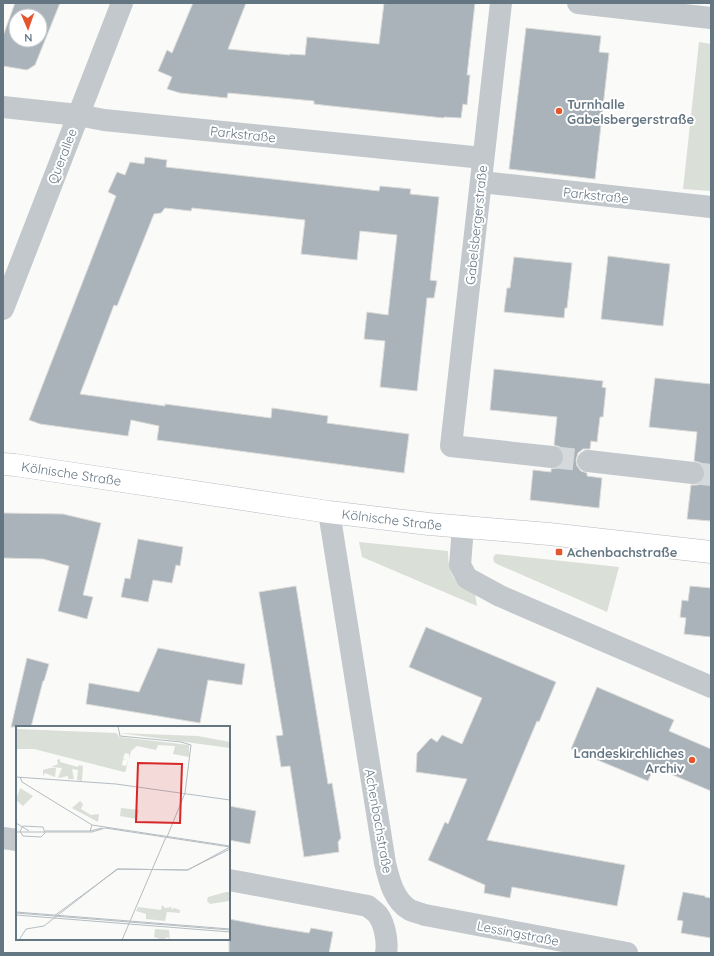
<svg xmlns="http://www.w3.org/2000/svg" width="714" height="956" font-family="Quicksand,sans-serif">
<rect width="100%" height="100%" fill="#fafaf8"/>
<path fill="#dadfd7" d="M699 42 711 44V191L683 189Z
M359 542 448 551C448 574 454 584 475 594L477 606 362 557Z
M496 554 619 567 607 612 497 564 494 562C493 558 493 556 496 554Z"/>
<path fill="#aab3b9" stroke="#dcdcda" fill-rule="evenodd" d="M15 3H60L35 65 27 70 3 66V36ZM16 16H40V40H16Z
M193 3H246L228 49 290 55V54L305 55 307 37 379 44 384 3H475L467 75H470L467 105 463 104 461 118 444 117V118L331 106 314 104V101L228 93 227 98 180 93 167 89 172 77 158 71 167 50 172 53Z
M526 28 601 36 599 52 609 53 595 179 509 169Z
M145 157 167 160 166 167 379 191 380 186 411 189 410 194 439 197 430 280 437 281 434 298H427L417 391 380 387 385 341 364 339 367 312 388 315 397 235 360 231 357 260 301 254 305 220 192 208 191 211 165 208 161 213 154 214 117 306 114 305 80 394 165 406V404L271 418 272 408 328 416 327 423 409 434 404 473 157 440 159 426 131 420 128 436 40 424 29 420 116 196 108 192 117 172 125 175 130 162 144 164Z
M608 256 670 264 663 326 601 319Z
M514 257 572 263 567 308H565L564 318 504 312 507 288H510Z
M494 369 603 381 602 387 606 388 603 417H600L597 442 591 441 590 449H583L578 453 576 460 577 466 581 471 587 473V476L602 478 599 508 530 500 533 470 551 472V469L557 468 562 465 564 459 563 452 560 447 554 445 557 417 490 410Z
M655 378 711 384V521L687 519 691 485H698L703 481 705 474 704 468 701 463 694 461 697 432 649 427Z
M3 513 63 514 101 523 83 595 93 597 87 619 58 611 69 566 43 559 3 558Z
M138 539 183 547 180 566 176 565 172 583 153 580 148 602 121 597 125 578 130 579Z
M296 586 328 784 332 783 341 838 338 842 339 852 304 857 290 766 281 767 276 736 283 735 259 592Z
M690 586 711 588V637L684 634 686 618 680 617 682 600 688 601Z
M426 627 556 682 539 722 537 721 487 840 625 865 617 906 512 887 510 898 484 893 485 885 428 860 445 822 448 824 467 779 416 772 417 753 431 738 437 742 442 735 462 744 482 698 409 667Z
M158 648 245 664 242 685 208 680 200 723 86 704 89 683 139 692Z
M27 658 49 664 44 681H43L31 727H11Z
M597 687 674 720 669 731 711 749V791L654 767 648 781 571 749Z
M229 806 256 811 250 844 229 840Z
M683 892 705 896V897L711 898V938L681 933 683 921 677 920Z
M229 919 266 926 309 933 311 928 333 932 329 953H229Z"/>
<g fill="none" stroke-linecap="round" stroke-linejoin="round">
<path stroke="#d5d9db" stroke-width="22" stroke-dasharray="22 11" stroke-linecap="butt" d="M552 457 588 461
M693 473 711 475"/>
<defs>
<g id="secondary">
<path id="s1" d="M3 464 15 465 329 512 429 524 549 534 711 552"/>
</g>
</defs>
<use href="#secondary" stroke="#b3babf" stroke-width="23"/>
<path stroke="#c3c8cc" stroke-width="22" d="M501 3 451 446 552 457
M578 3 711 18
M3 107 78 115 104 120 483 158
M481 182 711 207
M588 461 693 473
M329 512 385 863C389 880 394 901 410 910 414 912 420 913 425 915L627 953
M463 527 460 565 467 578 500 596 711 687
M3 838 17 840
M229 880 368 906C371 909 376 912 378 915 385 924 388 943 386 953"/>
<path stroke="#c3c8cc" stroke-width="22" d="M3 309 122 3"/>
<use href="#secondary" stroke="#fff" stroke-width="22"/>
</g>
<g fill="#e4572e" stroke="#fff" stroke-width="1.5">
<circle cx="559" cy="111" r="4"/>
<rect x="555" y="548" width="8" height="8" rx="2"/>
<circle cx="692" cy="760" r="4"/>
</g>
<g text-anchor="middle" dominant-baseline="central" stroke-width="4" stroke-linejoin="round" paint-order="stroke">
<g font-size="13" font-weight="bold" fill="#657683" stroke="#fff" text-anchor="start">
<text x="567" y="104">Turnhalle<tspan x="567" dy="15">Gabelsbergerstraße</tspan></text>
<text x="567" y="552">Achenbachstraße</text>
<text x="684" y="753" text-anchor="end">Landeskirchliches<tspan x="684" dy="15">Archiv</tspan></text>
</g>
<g font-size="13" fill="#657683" stroke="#fff">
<text transform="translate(243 134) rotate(6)">Parkstraße</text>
<text transform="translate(62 156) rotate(-69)">Querallee</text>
<text transform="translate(596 195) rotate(6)">Parkstraße</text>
<text transform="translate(476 225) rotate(-84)">Gabelsbergerstraße</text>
<text stroke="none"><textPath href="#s1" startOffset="69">Kölnische Straße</textPath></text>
<text stroke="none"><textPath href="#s1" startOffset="393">Kölnische Straße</textPath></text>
<text transform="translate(379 821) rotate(80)">Achenbachstraße</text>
<text transform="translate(518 933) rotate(11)">Lessingstraße</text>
</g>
</g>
<g transform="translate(16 726)">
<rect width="214" height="214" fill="#fafaf8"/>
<path d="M0 3 100 7 104 11 173 19V31L157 28 159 20 142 19 140 24 121 20 115 25 113 33V28L109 27 107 32 110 34 107 33 106 39 110 40 112 34 110 45 108 46 18 23H0ZM103 7 182 10 214 16V22ZM44 33V36L62 41 63 39 67 40 66 55 61 54 62 44 56 43 58 53H52V50L42 52 46 42 35 41 42 38 41 34ZM34 42H40L39 51 29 47 27 50V44ZM4 62 17 70 7 80 0 74ZM64 75 67 78 65 83 75 89 83 88 82 96 56 82ZM105 82 123 84 121 93 104 90ZM210 166H214V177L213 175 194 178 191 175 192 171ZM146 179 149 182 156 181 155 184 158 182 164 184V187L151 186 149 195 130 193V188L120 185 122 181 145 184ZM139 203 153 204 154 214 152 211 147 214 138 211Z" fill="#dadfd7"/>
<path fill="none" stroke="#b5bdc2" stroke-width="1" d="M102 0 104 10 165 16 175 19 169 67 151 111M0 51 100 58 214 74M4 51 6 56 76 99 214 120M0 97 13 105M76 99 74 105 86 102M7 100 27 101 29 107 25 111 7 110 4 105ZM29 105H75M0 106H76L89 102 214 121M0 186 214 203M0 187 214 204M0 189 214 206M38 190 102 143 171 144 214 123M3 214 10 203 28 200 101 143 172 144 214 121M106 214 150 111"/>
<path fill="#d62828" fill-opacity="0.15" stroke="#d62828" stroke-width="2" d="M122 37 166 38 164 97 120 96Z"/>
<rect width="214" height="214" fill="none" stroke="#657683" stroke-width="2"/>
</g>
<rect width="714" height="956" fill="none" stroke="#657683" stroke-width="8"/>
<g transform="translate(28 28) rotate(178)"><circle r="19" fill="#ffffff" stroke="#c1c8cd"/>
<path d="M0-3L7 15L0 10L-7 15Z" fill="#e4572e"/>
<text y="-6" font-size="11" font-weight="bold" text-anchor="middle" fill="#657683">N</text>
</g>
</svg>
